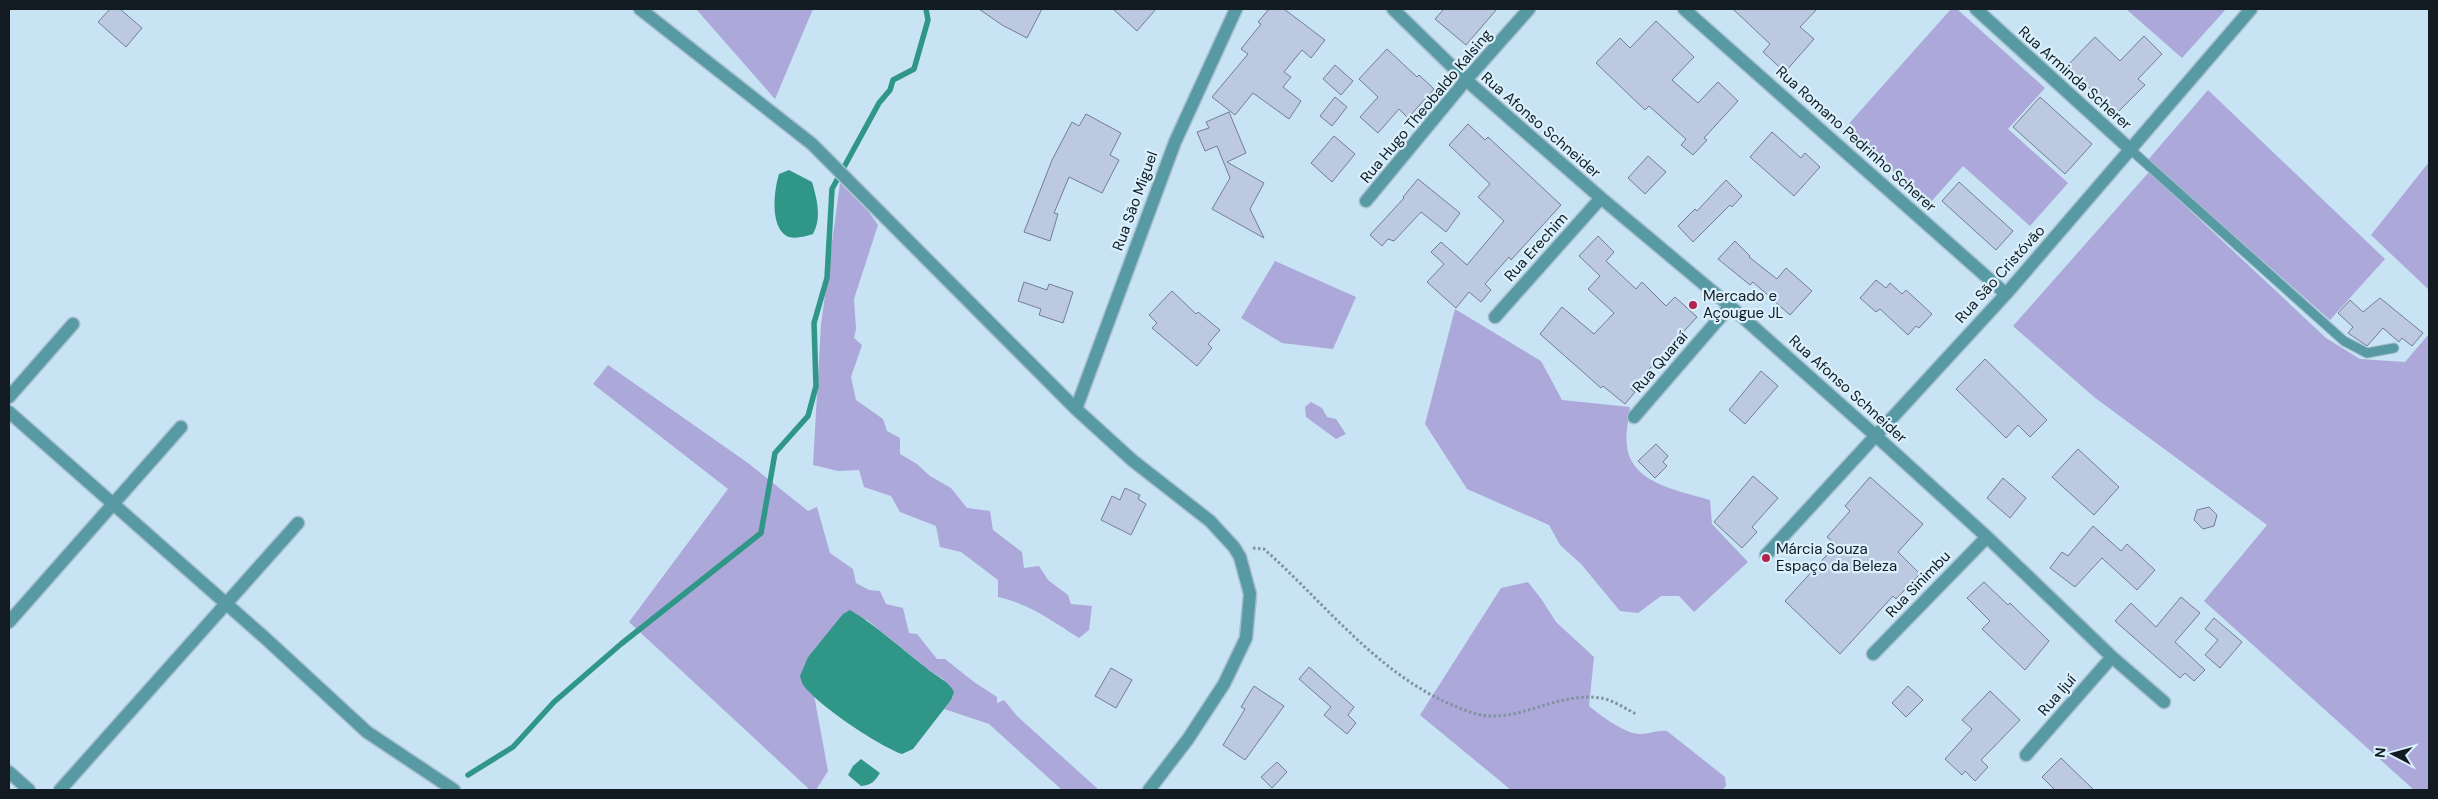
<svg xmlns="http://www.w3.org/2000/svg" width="2438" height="799" font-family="'DM Sans',sans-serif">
<rect width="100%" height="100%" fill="#c8e3f4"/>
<path fill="#aca8d9" d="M696 9H813L775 99Z
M1951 9H1957L2045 88 2008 129 2068 183 2030 226 1963 166 1929 204 1845 128Z
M2126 9H2226L2182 58Z
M2208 90 2385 259 2330 320 2148 160Z
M2429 162V290L2371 235Z
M2149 172 2326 338 2360 359 2405 362 2429 334V790H2414L2204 601 2267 525 2094 397 2013 326Z
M840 183 869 212 878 225 854 299 856 329 854 338 862 345 851 377 856 400 883 419 887 431 900 438V454L917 464 930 476 951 488 967 508 990 511 993 530 1022 552 1024 568 1039 566 1048 580 1068 595 1071 604 1092 606 1089 630 1079 638C1052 621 1030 604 998 597V580L961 552 940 547 936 526 900 512 891 496 864 487 859 470 838 471 813 465 821 325Z
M1275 261 1356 297 1333 349 1282 343 1241 318Z
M1455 309 1541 361 1562 400 1630 407C1629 419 1625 434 1627 446 1631 484 1681 491 1710 500L1712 524 1748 562 1694 612 1679 596H1661L1638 613 1620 611 1581 564 1560 545 1549 525 1467 489 1425 424Z
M608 365 748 463 808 511 817 507 830 553 853 569 856 583 869 590 880 591 886 604 903 608 909 633 917 634 937 659H945L974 682 997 697V703L1004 700 1017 716 1099 790H1062L989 724 944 709 951 700 943 679 927 669 867 620 843 615 808 657 804 686 814 695 828 771 816 790H810L629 622 728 489 593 384Z
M1311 402 1322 408 1327 417 1336 419 1346 434 1336 439 1306 417 1305 407Z
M1528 582 1542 600 1556 622 1594 657 1589 706C1600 715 1625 734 1640 734 1650 734 1657 730 1667 731L1725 777 1726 786 1722 790H1511L1420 715 1501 588Z"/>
<path fill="#309687" d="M789 170 812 182C817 199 822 218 813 234 806 236 797 239 789 237 769 229 774 190 779 174Z
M850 610C877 626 900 648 925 667 935 676 948 680 954 692L951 700 913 749 902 754C879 746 819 706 804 686 802 684 801 679 800 676L808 657 843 614Z
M861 759 880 773C875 781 872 785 861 786L848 775 853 766Z"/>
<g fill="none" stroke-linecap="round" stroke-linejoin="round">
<path stroke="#309687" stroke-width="5.5" d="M468 775 513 747 554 702 621 644 761 533 775 453 808 416 816 386 814 323 827 278 832 189 879 103 890 90 893 80 914 69 928 20 926 9"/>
</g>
<path fill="#bcc9e1" stroke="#727e94" d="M110 9H120L142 28 126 47 98 22Z
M979 9H1042L1027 38 1002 25Z
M1113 9H1156L1137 31Z
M1269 9H1284L1325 40 1311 58 1302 50 1284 72 1291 77 1283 87 1301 101 1289 119 1253 93 1235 115 1212 97 1248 54 1241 49 1261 24 1258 22Z
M1444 9H1497L1466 45 1435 19Z
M1733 9H1817L1800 27 1814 39 1785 72 1763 52 1770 44Z
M1656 21 1694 57 1672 80 1698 103 1718 82 1738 101 1704 138 1707 140 1693 155 1681 145 1686 139 1649 106 1645 110 1596 63 1620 38 1630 48Z
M2144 36 2162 54 2138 79 2145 85 2116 114 2067 66 2095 37 2120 61Z
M1387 49 1417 77 1419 75 1434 89 1408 118 1399 109 1378 133 1360 117 1378 97 1359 79Z
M1335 65 1353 81 1341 95 1323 79Z
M1335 97 1347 107 1332 126 1320 116Z
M2040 97 2092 144 2065 174 2013 127Z
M1229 112 1246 153 1227 162 1264 183 1250 209 1264 238 1212 209 1230 178 1217 146 1205 151 1197 132 1209 128 1206 122Z
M1086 114 1121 133 1110 155 1119 160 1102 193 1069 177 1054 213 1058 214 1050 241 1024 232 1052 160 1072 122 1079 126Z
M1468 124 1485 140 1488 137 1561 205 1511 260 1509 257 1485 284 1491 290 1481 302 1469 292 1456 308 1427 282 1444 264 1431 252 1441 242 1467 265 1504 221 1478 197 1490 184 1449 145Z
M1772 132 1801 158 1805 153 1820 167 1794 196 1750 157Z
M1334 136 1355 154 1332 182 1311 163Z
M1648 156 1666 172 1645 194 1628 178Z
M1418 179 1460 213 1446 232 1421 212 1394 241 1388 239 1382 246 1370 235 1404 198 1403 197Z
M1726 180 1742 196 1732 207 1730 205 1693 242 1678 226 1695 209 1697 211Z
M1959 182 2013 231 1996 250 1942 201Z
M1598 236 1614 252 1606 261 1636 289 1642 282 1666 306 1675 297 1697 317 1631 389 1635 392 1625 404 1603 386 1601 388 1540 334 1562 307 1594 334 1614 313 1588 289 1600 276 1579 256Z
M1735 241 1750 256 1749 257 1777 279 1786 268 1812 291 1790 315 1753 282 1750 285 1718 259Z
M1876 280 1886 288 1890 283 1902 294 1906 290 1932 314 1919 328 1916 326 1908 335 1880 309 1876 312 1860 298Z
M1024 282 1047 290 1049 284 1073 292 1063 323 1039 315 1041 309 1018 301Z
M1172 291 1196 314 1198 312 1220 330 1208 344 1212 348 1197 366 1152 328 1157 323 1149 315Z
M2380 298 2423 333 2412 346 2402 338 2399 342 2383 328 2367 346 2348 333 2353 327 2338 313 2350 300 2363 312Z
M1985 359 2047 420 2030 437 2018 425 2006 438 1956 389Z
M1761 371 1778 386 1745 424 1729 410Z
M1656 444 1668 456 1663 462 1667 466 1655 478 1638 461Z
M2078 449 2119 487 2094 515 2052 477Z
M1753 476 1778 498 1752 527 1757 532 1742 548 1714 522Z
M1870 477 1923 524 1898 552 1920 574 1896 599 1893 596 1840 654 1785 601 1836 545 1827 537 1850 511 1845 506Z
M2003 478 2026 498 2010 518 1987 498Z
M1125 488 1140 495 1138 499 1146 504 1131 535 1101 520 1112 496 1120 500Z
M2209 507 2217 515 2214 526 2203 529 2194 520 2197 510Z
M2093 526 2121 551 2127 544 2155 570 2137 590 2102 558 2075 587 2050 568 2062 552 2068 556Z
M1984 582 2008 605 2010 603 2049 641 2025 670 1982 629 1990 621 1967 598Z
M2181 597 2200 613 2175 642 2205 670 2194 681 2185 673 2180 678 2115 621 2131 603 2156 627Z
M2214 618 2242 642 2220 668 2205 655 2218 640 2205 629Z
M1309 667 1354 707 1348 715 1356 723 1347 734 1324 715 1331 707 1299 679Z
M1111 668 1132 680 1116 708 1095 696Z
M1254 686 1284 706 1245 760 1223 745 1245 709 1241 707Z
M1908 686 1923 700 1906 717 1892 703Z
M1990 691 2020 720 1981 760 1988 767 1975 781 1965 771 1962 775 1945 759 1972 729 1962 720Z
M2061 758 2094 790H2055L2042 777Z
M1277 762 1287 772 1272 788 1261 777Z"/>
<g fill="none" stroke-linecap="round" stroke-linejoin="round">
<defs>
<path id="lane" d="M2131 150 2344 341 2367 353 2394 348"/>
<path id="street" d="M640 9 812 144 1076 409 1132 460 1210 521 1234 547 1240 557 1250 594 1246 638 1224 684 1188 739 1149 790
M1393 9 1466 80 1601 198 1730 306 1876 436 1987 537 2112 657 2164 702
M1684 9 2006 294
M1976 9 2131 150
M1366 201 1466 80 1529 9
M1495 317 1601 198
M9 397 73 324
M1076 409 1175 142 1236 9
M9 412 264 637 367 732 454 790
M1634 417 1730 306
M1766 555 2006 294 2251 9
M9 622 181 427
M1873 654 1987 537
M2026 755 2112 657
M9 772 29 790
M60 790 298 523"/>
</defs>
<use href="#lane" stroke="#a7bfce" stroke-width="11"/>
<use href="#street" stroke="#a7bfce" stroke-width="15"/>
<path stroke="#7f93a0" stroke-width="3" stroke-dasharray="2.5 2.5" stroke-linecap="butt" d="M1253 548 1264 549C1325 603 1379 676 1457 707 1467 711 1479 716 1490 716 1529 717 1560 692 1601 698 1613 700 1626 709 1636 714"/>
<use href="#lane" stroke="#579aa4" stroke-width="9"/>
<use href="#street" stroke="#579aa4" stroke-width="12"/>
</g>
<g fill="#b4234e" stroke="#daf0fd" stroke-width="2">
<circle cx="1693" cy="305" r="5"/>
<circle cx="1766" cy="558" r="5"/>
</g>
<g text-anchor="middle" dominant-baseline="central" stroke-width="4.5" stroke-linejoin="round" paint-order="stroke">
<g font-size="15" fill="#111b21" stroke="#daf0fd">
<text transform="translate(2075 78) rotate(42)">Rua Arminda Scherer</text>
<text transform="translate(1426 106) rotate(-50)">Rua Hugo Theobaldo Kalsing</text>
<text transform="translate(1541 125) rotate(41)">Rua Afonso Schneider</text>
<text transform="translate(1856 139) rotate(42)">Rua Romano Pedrinho Scherer</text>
<text transform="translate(1135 201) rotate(-70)">Rua São Miguel</text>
<text transform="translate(1536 247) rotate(-48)">Rua Erechim</text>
<text transform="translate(2000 274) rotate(-48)">Rua São Cristóvão</text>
<text transform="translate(1660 362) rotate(-49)">Rua Quaraí</text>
<text transform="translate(1848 389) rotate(42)">Rua Afonso Schneider</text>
<text transform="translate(1918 584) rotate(-46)">Rua Sinimbu</text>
<text transform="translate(2057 695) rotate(-49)">Rua Ijuí</text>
</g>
<g font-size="15" fill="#111b21" stroke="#daf0fd" text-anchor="start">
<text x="1703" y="296">Mercado e<tspan x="1703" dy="17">Açougue JL</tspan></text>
<text x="1776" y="549">Márcia Souza<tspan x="1776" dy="17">Espaço da Beleza</tspan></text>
</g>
</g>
<rect width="2438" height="799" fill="none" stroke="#111b21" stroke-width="20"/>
<g transform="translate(2393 754) rotate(276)" stroke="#daf0fd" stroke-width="4" paint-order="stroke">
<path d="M0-4L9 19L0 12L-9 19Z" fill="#111b21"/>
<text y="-8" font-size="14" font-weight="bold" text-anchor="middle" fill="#111b21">N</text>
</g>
</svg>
